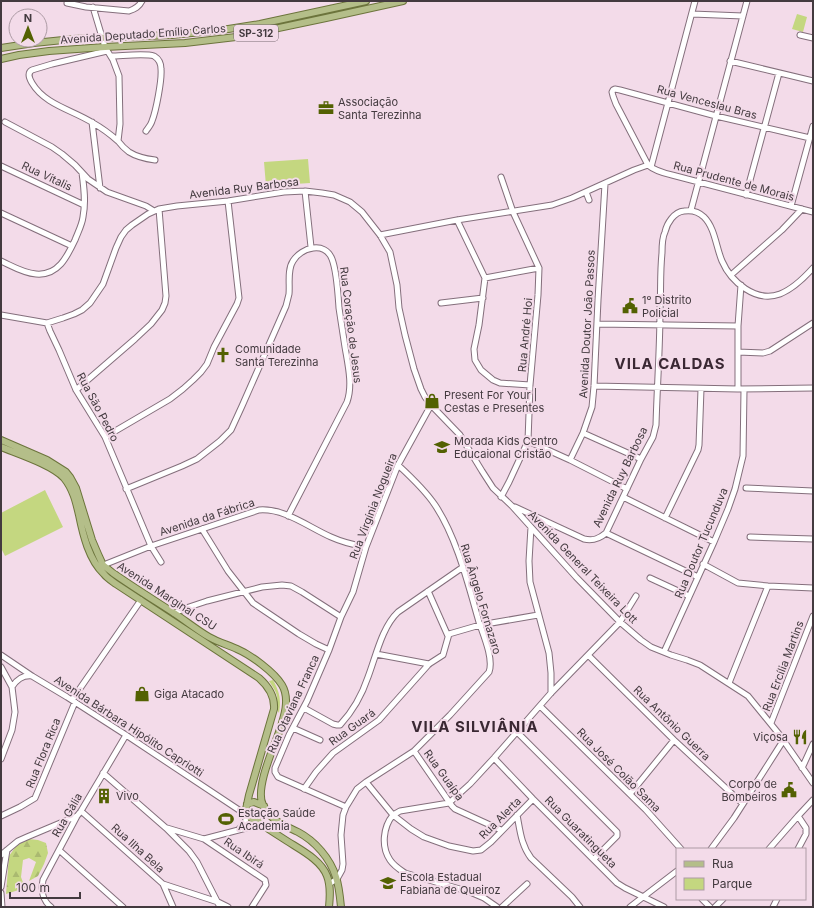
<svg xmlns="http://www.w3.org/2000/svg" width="814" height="908" font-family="Inter,sans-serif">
<defs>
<pattern id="forest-firs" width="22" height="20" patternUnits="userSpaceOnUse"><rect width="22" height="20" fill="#c4d780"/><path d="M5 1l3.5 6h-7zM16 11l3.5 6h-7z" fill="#aab970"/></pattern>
</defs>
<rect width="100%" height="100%" fill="#f3dbe9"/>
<path fill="#c4d780" d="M797 14 807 17 803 32 792 29Z
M308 159 310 183 266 186 264 162Z
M45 490 63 527 5 556 1 548V513Z
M273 680C280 693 281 699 279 713 275 707 278 703 277 696 276 691 272 686 269 681Z"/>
<path fill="url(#forest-firs)" d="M29 839 38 840 46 843 48 853 44 864 38 876 29 881 36 862 29 858 23 860 21 877 25 888 6 894 9 856 19 842Z"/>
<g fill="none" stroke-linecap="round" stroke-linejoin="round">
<defs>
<path id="minor" d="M67 3 86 7 129 11C135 9 139 7 142 1
M93 7 105 47 113 60 119 76 120 124 118 141
M692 14 743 16
M800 35 813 38
M107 51 52 64 32 70C27 73 29 78 32 83 45 105 73 110 93 123 102 128 110 134 118 141 121 145 125 149 129 152 137 157 147 159 155 160
M111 56C121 56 145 53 154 56 159 59 161 64 161 69 162 80 156 111 152 121 151 125 148 128 146 131
M730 61 813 81
M5 122 52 147 62 154 75 165 88 179 107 192 146 206 154 211
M92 122 100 188
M810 138 716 116 620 90 615 89 613 90 612 92 613 96 616 104 648 165C655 171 663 173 672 175L813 212
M1 166 84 205
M651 167 695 1
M501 177 513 212 539 268 538 295 530 385 528 441 509 482 501 497
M305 191 311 247
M586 192 589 200
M746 195 779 73
M791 206 813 126
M691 210 747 1
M1 213 72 246
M457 220 485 278 479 325 474 349 475 360 481 370 493 380 500 383 530 385
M380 235 457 220 552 205 572 198 634 170 648 165
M1 261C12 266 23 273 36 274 58 276 67 257 75 240 78 232 82 225 83 217 86 202 84 187 82 173
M731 275 782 230 802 209
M485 278 539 268
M441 303 483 298
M1 315 47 323 63 318 74 314 82 310 90 303 103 284 116 248 121 237 126 230 132 225 148 214 159 209 177 206 228 201 284 192 305 191 322 193 334 195 350 202 362 212 380 235 390 252 397 285 399 308 405 335 414 369 421 389 425 397 431 405 460 435 482 471 493 488 512 506 576 577 620 622 641 640 651 647 671 655 687 660 700 665 748 696 779 734 813 783
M47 323 50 331 59 350 76 390 105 437 151 546 161 562
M597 324 738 326
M738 352 763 353 770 351 813 323
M594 386 738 389 813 388
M738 389V326L741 285
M76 390 135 339 151 324 162 310 165 303 166 296 159 209
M583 433 641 459
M105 437 170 399 183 389 193 380 201 372 207 364 214 347 237 304 239 298 228 201
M528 441 570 460 627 489
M570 460 583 433 592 407 594 386 598 300 605 184
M746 488 813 491
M126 489 182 466 197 459 220 441 231 430 242 406 286 306C287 302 288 298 289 294 290 284 287 270 293 261 302 247 325 241 332 259 337 272 338 294 339 308 341 321 343 334 345 347 348 365 353 385 347 402L288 516
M623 497 714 542
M515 507 584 539C593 541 599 539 606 533L641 459 653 437 656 425C657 387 660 349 660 310 661 291 660 272 662 253 662 246 662 238 665 232 667 223 674 212 684 211 691 210 698 211 704 217 715 228 716 247 722 261 731 282 756 303 780 294 793 289 804 278 813 268
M665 518 698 450 699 445 701 389
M531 527 529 561 530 582 549 653 551 673V693
M202 529 228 571 253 603 299 634 316 644 329 650
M606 533 698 577
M750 537 813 539
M703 564 738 583 768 586 813 588
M101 566 151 546 259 510C285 508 308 527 331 537 342 542 354 545 366 547
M650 578 689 596
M428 591 448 636
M174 613 189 607 207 601 262 587 282 585 291 586 302 592 341 617
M664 652 714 542 728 509 735 489 743 456 744 390
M376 654 429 664
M1 655 32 676 67 697 126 735 245 814
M588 655 674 740 743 804
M1 667 12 687 15 712 12 730 1 759
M729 683 768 586
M12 687C17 679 23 675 32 676
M72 700 141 600
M540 706 646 810 681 849
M304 708 333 724 337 725H340C353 711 362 695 368 677 376 656 382 627 398 612L463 567
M771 723 813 616
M293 728 320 740
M517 732 617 832V836L594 859
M414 751 452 806 455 809 501 830
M494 758 533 799 617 883 625 888 664 907
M802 768 813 744
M103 773 166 828 189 851 197 862 220 907
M366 782 393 815 411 829 424 837 449 846 473 851 481 850 491 842 533 799
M304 789 316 772 333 753 379 720 429 664 443 655 449 634 480 625 538 615
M630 794 674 740
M346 807 278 777 275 772V768L289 735 307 701 329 650 341 617 353 592 366 547 398 465 431 405
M81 811 163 884 173 907
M393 815 400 811 449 803 470 784 494 758 551 693 620 622 636 596
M393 815C383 827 381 847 390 860 394 866 399 869 405 873L470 892 484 898 497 907
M517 815C520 830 521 845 531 858L572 897 580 907
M1 816 20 807 35 798 75 702
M798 816 806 828V834L798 849
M167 828 204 839 250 827 257 822
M239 829 245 823 247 815
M204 839 265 880 266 885 252 907
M711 849 734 818 783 741
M769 849 798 816 813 800
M59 850 123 907
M1 855 18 841 27 837 77 816
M163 884 218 902 228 907
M329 884 337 879 342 870 343 864 341 835 343 815 346 807 357 789 366 782 414 751 450 715 489 672C494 659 483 634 479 622 468 584 457 538 435 505 425 490 411 477 398 465
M1 887 7 850
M1 893 2 907
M702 899 710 907
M51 907C42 900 41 891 43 880L77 816 81 811 126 735
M502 907 527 884
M630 907 643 897 677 871
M715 907 723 899
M773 907 777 899"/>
<path id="major" d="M1 48 34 43 73 39 172 35 222 30 260 24 366 1
M1 59 19 55 49 51 105 47 185 43 236 37 326 18 403 1
M1 440 47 460 66 472 70 477 76 488 92 540 98 554 103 565 113 573C133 587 154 600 174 613 186 621 197 630 209 637 218 642 228 645 237 649 251 655 274 672 282 685 291 700 283 720 278 735 272 751 255 790 263 805 271 821 282 824 298 832 315 841 330 858 336 877 339 886 340 897 341 907
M1 447C18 454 52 465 64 478 73 489 76 502 79 515 83 535 89 560 104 574 107 578 112 581 116 584L259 678C268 686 275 696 274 709L249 795 245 814C259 823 273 832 287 841 301 850 321 860 327 876 331 886 330 897 329 907
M247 804 254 802 264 806
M257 822 263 816 265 809"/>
</defs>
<use href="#minor" stroke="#846f7c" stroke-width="7"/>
<use href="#major" stroke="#6c743c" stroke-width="8"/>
<use href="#minor" stroke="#fff" stroke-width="5"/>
<use href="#major" stroke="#b4be89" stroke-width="6"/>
</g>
<defs>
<symbol id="office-bare" viewBox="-9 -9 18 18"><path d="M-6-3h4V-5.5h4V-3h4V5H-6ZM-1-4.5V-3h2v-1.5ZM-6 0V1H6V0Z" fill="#536102" stroke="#f3dbe9" stroke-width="2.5" paint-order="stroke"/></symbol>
<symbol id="civic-bare" viewBox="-9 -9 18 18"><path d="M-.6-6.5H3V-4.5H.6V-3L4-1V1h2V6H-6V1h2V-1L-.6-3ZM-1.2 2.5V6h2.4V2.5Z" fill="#536102" stroke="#f3dbe9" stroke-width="2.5" paint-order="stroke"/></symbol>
<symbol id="church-bare" viewBox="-9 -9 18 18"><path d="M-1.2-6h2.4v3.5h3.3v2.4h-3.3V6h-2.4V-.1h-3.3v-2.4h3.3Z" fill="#536102" stroke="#f3dbe9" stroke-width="2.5" paint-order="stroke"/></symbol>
<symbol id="shop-bare" viewBox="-9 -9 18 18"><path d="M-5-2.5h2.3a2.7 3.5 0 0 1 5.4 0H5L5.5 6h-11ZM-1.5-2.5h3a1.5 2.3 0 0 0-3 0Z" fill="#536102" stroke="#f3dbe9" stroke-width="2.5" paint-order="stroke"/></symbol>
<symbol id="school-bare" viewBox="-9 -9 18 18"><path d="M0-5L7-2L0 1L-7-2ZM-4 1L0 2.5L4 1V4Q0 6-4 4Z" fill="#536102" stroke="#f3dbe9" stroke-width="2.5" paint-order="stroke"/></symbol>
<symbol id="restaurant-bare" viewBox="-9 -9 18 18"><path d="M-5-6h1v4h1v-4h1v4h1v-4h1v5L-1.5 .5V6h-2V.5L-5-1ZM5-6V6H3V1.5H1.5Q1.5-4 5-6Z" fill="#536102" stroke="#f3dbe9" stroke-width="2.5" paint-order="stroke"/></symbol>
<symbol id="building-bare" viewBox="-9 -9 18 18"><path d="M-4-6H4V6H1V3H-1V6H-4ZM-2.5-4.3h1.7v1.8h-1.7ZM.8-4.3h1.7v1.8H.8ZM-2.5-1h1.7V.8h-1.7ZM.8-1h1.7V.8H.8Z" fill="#536102" stroke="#f3dbe9" stroke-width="2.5" paint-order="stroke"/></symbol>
<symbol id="stadium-bare" viewBox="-9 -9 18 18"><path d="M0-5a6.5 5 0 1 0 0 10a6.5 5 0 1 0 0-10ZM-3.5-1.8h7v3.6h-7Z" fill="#536102" stroke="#f3dbe9" stroke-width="2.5" paint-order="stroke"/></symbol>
</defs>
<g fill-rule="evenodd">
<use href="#office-bare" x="315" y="97" width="22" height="22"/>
<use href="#civic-bare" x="619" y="295" width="22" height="22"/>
<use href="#church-bare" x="212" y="344" width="22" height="22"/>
<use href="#shop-bare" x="421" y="390" width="22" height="22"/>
<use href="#school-bare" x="431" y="436" width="22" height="22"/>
<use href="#shop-bare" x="131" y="683" width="22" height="22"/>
<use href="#restaurant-bare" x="789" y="726" width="22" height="22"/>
<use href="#civic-bare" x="778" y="779" width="22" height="22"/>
<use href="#building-bare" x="93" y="785" width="22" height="22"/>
<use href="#stadium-bare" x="215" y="808" width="22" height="22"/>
<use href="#school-bare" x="377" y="872" width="22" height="22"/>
</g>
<g text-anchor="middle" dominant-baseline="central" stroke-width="4" stroke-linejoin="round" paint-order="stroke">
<rect fill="#f3dbe9" stroke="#786a72" stroke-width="1" x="234" y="25" width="44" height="16" rx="3"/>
<g font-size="10" font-weight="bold" fill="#433a3f">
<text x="256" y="33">SP-312</text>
</g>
<g font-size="11" fill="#433a3f" stroke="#f3dbe9">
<text transform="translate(143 34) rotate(-4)">Avenida Deputado Emílio Carlos</text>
<text transform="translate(707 102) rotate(15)">Rua Venceslau Bras</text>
<text transform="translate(47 176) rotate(25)">Rua Vitalis</text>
<text transform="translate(734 181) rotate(15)">Rua Prudente de Morais</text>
<text transform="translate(244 188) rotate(-7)">Avenida Ruy Barbosa</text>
<text transform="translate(587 324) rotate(-87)">Avenida Doutor João Passos</text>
<text transform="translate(351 325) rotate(83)">Rua Coração de Jesus</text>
<text transform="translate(525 335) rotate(-85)">Rua André Hoi</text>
<text transform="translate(98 407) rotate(62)">Rua São Pedro</text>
<text transform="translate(620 477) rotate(-64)">Avenida Ruy Barbosa</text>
<text transform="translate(373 506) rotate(-69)">Rua Virgínia Nogueira</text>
<text transform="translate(207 517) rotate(-18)">Avenida da Fábrica</text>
<text transform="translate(701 543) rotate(-67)">Rua Doutor Tucunduva</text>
<text transform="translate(583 567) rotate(46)">Avenida General Teixeira Lott</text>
<text transform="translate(167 596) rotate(33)">Avenida Marginal CSU</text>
<text transform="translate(481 599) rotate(73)">Rua Ângelo Fornazaro</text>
<text transform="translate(783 666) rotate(-69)">Rua Ercília Martins</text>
<text transform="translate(293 704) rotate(-65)">Rua Otaviana Franca</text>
<text transform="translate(672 723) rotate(44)">Rua Antônio Guerra</text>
<text transform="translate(129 726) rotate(33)">Avenida Bárbara Hipólito Capriotti</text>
<text transform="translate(352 727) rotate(-36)">Rua Guará</text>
<text transform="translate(43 753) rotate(-68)">Rua Flora Rica</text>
<text transform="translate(619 770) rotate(45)">Rua José Colão Sama</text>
<text transform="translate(444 775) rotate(54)">Rua Guaípa</text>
<text transform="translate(67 815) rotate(-60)">Rua Gália</text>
<text transform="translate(500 818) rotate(-45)">Rua Alerta</text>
<text transform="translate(581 832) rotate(45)">Rua Guaratingueta</text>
<text transform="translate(138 848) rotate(42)">Rua Ilha Bela</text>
<text transform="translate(244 853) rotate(34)">Rua Ibirá</text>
</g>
<g font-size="11" fill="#433a3f" stroke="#f3dbe9" text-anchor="start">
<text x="338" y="102">Associação<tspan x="338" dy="13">Santa Terezinha</tspan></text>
<text x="642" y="300">1º Distrito<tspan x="642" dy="13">Policial</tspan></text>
<text x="235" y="349">Comunidade<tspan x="235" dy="13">Santa Terezinha</tspan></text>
<text x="444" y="395">Present For Your |<tspan x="444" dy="13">Cestas e Presentes</tspan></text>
<text x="454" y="441">Morada Kids Centro<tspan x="454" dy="13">Educaional Cristão</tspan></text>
<text x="154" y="694">Giga Atacado</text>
<text x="788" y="737" text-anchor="end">Viçosa</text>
<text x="777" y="784" text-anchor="end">Corpo de<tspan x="777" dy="13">Bombeiros</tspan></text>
<text x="116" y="796">Vivo</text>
<text x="238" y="813">Estação Saúde<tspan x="238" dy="13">Academia</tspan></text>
<text x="400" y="877">Escola Estadual<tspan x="400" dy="13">Fabiana de Queiroz</tspan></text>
</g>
<g font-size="15" font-weight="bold" letter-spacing="1" fill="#3a2833" stroke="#f3dbe9">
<text x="670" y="363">VILA CALDAS</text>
<text x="475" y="726">VILA SILVIÂNIA</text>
</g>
</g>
<rect width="814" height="908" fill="none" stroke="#433a3f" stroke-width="4"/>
<rect x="676" y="848" width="130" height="52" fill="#f3dbe9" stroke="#ad9ba5"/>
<rect x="684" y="861" width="20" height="6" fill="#b4be89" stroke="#ad9ba5"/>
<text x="712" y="868" font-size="12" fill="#433a3f">Rua</text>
<rect x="684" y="878" width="20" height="12" fill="#c4d780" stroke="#ad9ba5"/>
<text x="712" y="888" font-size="12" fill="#433a3f">Parque</text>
<g transform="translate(28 28)"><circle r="19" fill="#f3dbe9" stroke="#ad9ba5"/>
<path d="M0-3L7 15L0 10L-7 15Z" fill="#536102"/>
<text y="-6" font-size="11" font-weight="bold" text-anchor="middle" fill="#433a3f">N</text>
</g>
<path d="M10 892v6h70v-6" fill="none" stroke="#433a3f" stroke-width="2"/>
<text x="16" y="892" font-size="12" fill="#433a3f" stroke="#f3dbe9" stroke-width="3" paint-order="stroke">100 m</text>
</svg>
